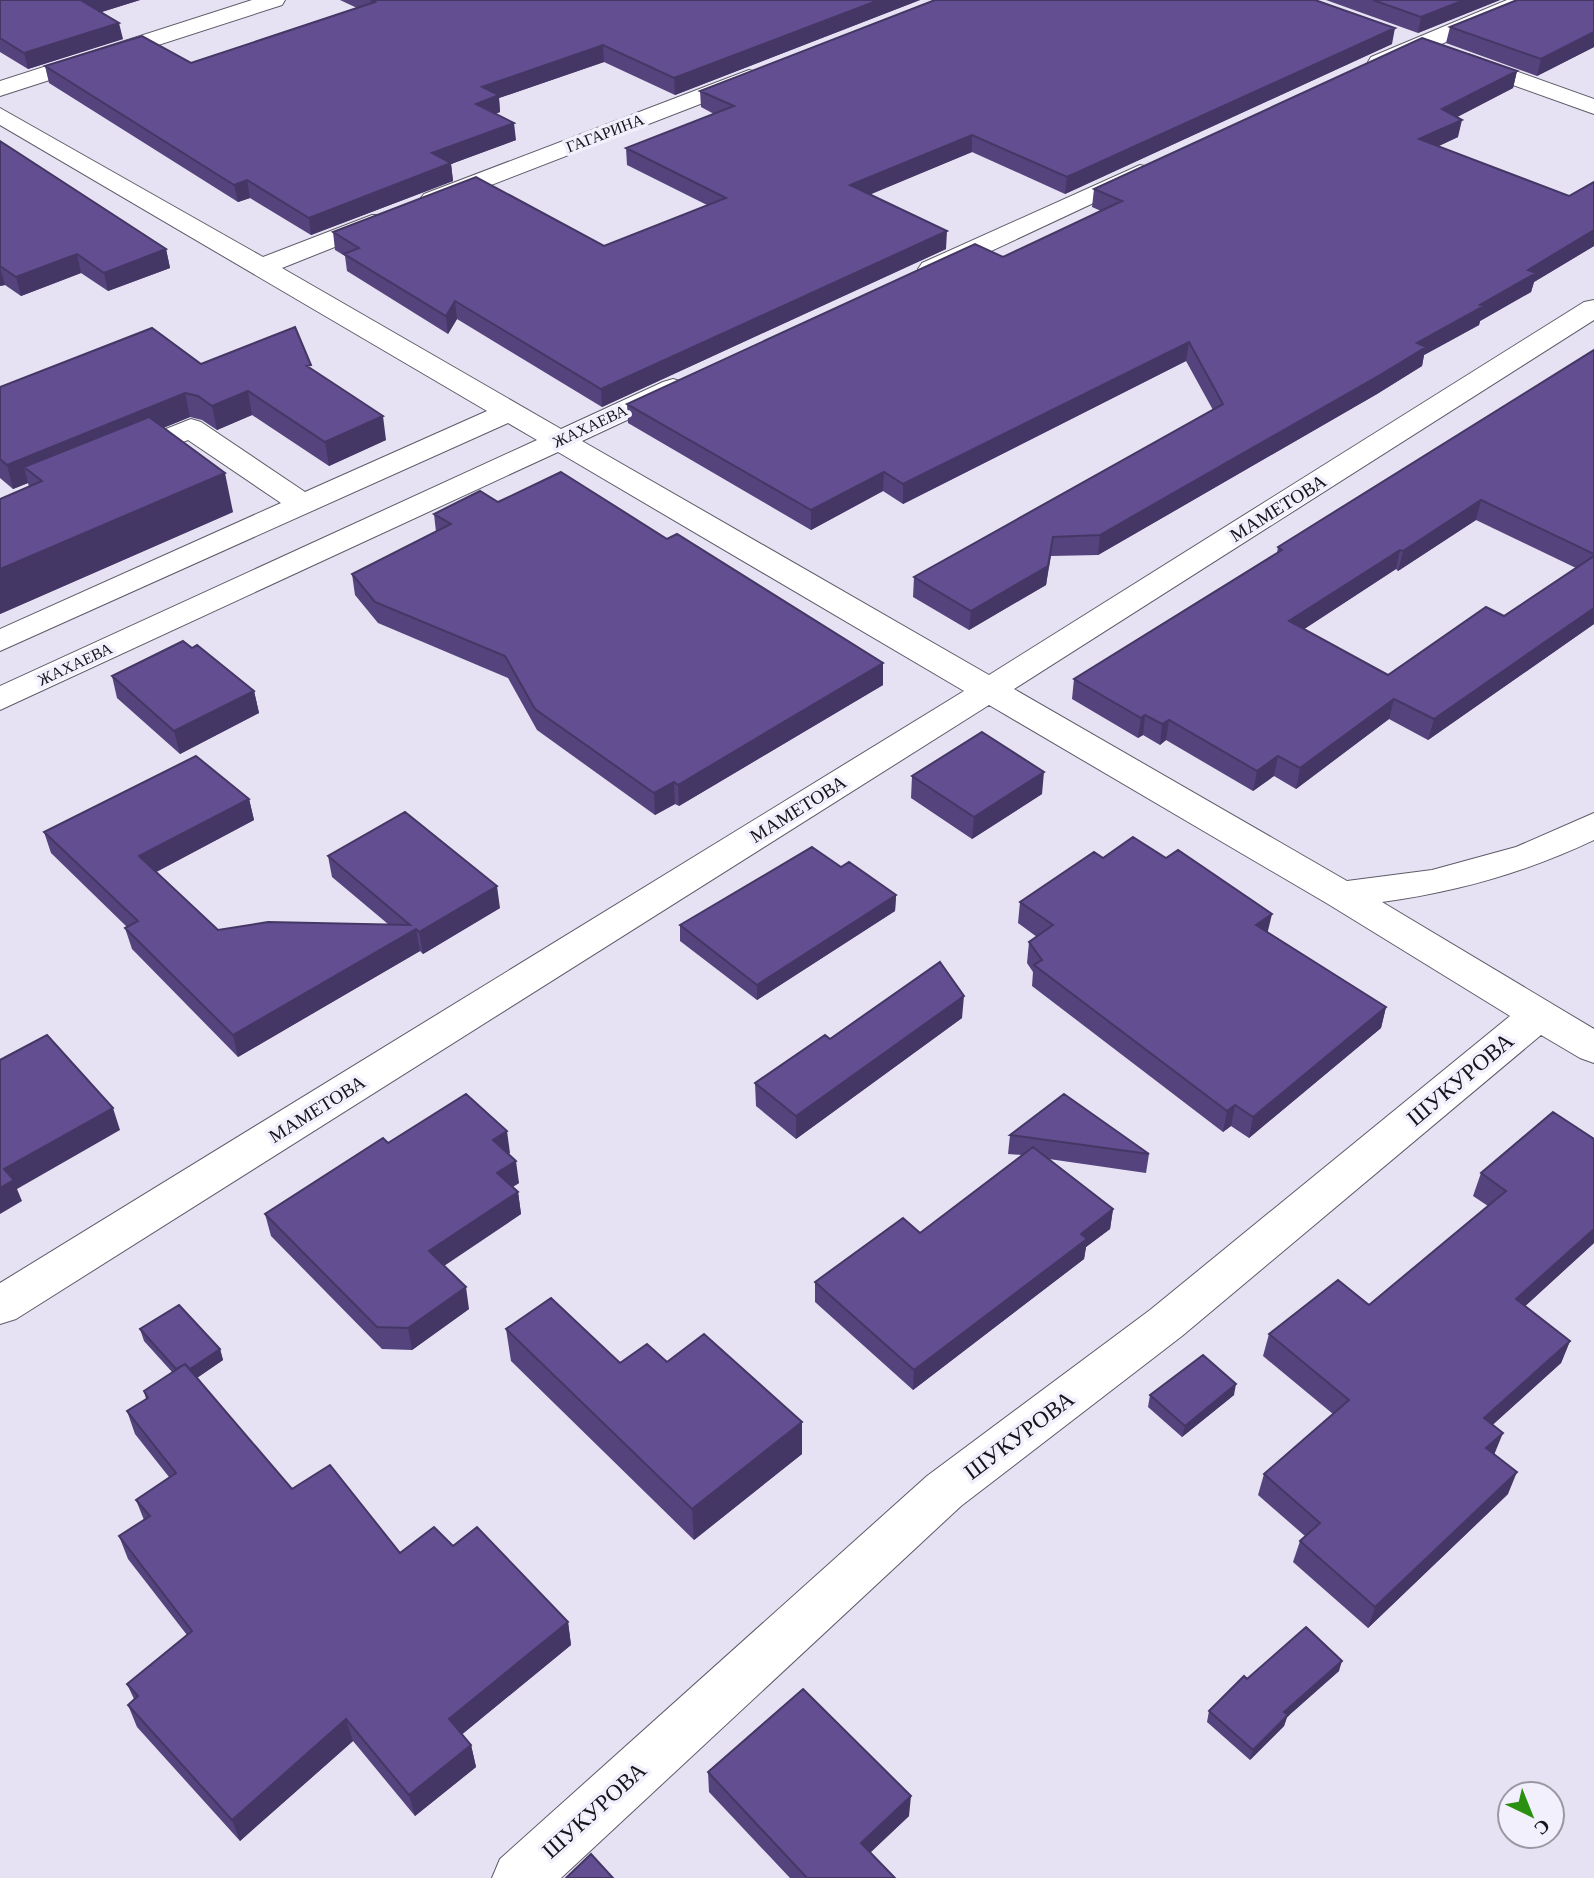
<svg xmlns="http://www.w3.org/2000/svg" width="1594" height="1878" font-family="'Crimson Pro',serif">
<rect width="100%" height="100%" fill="#e6e2f3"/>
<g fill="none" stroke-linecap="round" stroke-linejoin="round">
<defs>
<path id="minor" d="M252 0H285L282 5 0 96V81Z
M1507 0H1537L1534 5 1387 67 1379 69 1368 62 1371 57Z
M1468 54 1594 99V114L1460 66 1457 61 1460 56Z
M749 70 757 72 761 77 757 82 442 204H424L420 199 424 194Z
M0 108 263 257 372 215H390L394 220 390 225 282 268 561 429 663 382 673 379 683 382 687 388 683 394 582 441 989 675 1584 302 1594 300V320L1014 689 1347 881 1432 870 1516 847 1594 813V840C1527 872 1456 892 1382 902L1594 1029V1063L1580 1058 1541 1035 1182 1336 961 1506 561 1878H492L500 1859 927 1476 1150 1310 1510 1016 1328 904 989 705 16 1319 0 1324V1283L964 691 558 452 0 710V686L537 440 508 423 0 651V629L281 503 188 440 124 465 113 462 109 456 113 450 191 419 201 422 305 492 487 411 0 125Z
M1140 165 1149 167 1152 172 1149 177 940 275H922L918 269 922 263Z"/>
</defs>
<use href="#minor" stroke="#5e5b69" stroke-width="2"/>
<use href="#minor" fill="#fff" fill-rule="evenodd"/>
</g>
<path fill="#54437c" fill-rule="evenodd" d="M0 0H140L101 12 123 39 28 69 0 52Z
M340 0H920L675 95 604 62 499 98 500 112 495 114 516 140 451 164 453 181 311 235 250 198 238 202 49 83 45 66 191 63 357 8Z
M1326 0H1500L1418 33Z
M1594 0V47L1537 76 1446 43 1450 27Z
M1392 44 1065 194 972 152 870 194 946 249 602 407 457 319 448 334 347 271 345 256 335 250 333 232 604 246 707 205 627 165 626 148 714 114 701 107 700 91Z
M1517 71 1513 88 1457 117 1458 137 1438 146 1569 196 1594 182V246L1534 282 1531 292 1480 321 1479 325 1424 355 1422 366 1377 394 1098 555 1051 556 1046 585 969 630 913 597 914 577 1213 410 1186 361 903 504 883 491 811 530 628 423 627 404 1003 257 1101 211 1092 207 1094 189Z
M0 141 166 249 170 268 108 291 81 273 21 296 5 285 0 286Z
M1594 350V624L1428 740 1389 719 1296 789 1274 776 1253 791 1166 740 1160 745 1143 735 1138 738 1072 699 1074 679 1277 553 1278 547ZM1476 520 1576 568 1504 616 1388 675 1304 629 1396 569 1398 571Z
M201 364 311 369 386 440 329 466 252 415 217 430 202 420 190 417 163 428 233 512 0 614V499L29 487 28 483 13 489 0 478V387Z
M498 502 883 685 679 806 675 804 655 815 537 730 508 678 378 623 355 595 352 574 436 532 434 514Z
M112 676 254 691 259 713 180 754 117 698Z
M912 776 1042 794 972 839 911 798Z
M249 799 254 820 156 872 218 930 388 924 332 877 328 856 500 908 423 954 420 951 238 1057 132 949 125 928 127 927 51 853 44 832Z
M1103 858 1268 932 1386 1007 1381 1028 1249 1138 1231 1126 1223 1132 1032 986 1033 972 1027 963 1029 942 1037 937 1018 923 1020 902Z
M841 867 896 895 895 911 757 1000 680 941V925Z
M962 1018 796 1139 756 1106 755 1083 830 1039Z
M1010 1135 1149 1154 1146 1173 1049 1159 1113 1209 1110 1229 1086 1247 1084 1259 913 1390 815 1302V1282L920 1233 1022 1155 1008 1154Z
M1594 1139V1243L1525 1306 1570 1341 1561 1363 1492 1425 1494 1454 1508 1494 1368 1628 1293 1562 1300 1541 1305 1536 1258 1495 1264 1474 1333 1414 1263 1356 1269 1334 1369 1305 1488 1206 1473 1196 1481 1173Z
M388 1143 510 1153 508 1154 519 1183 512 1187 518 1192 521 1214 444 1266 469 1309 412 1350 382 1349 271 1236 265 1214Z
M140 1329 220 1349 223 1360 197 1378 292 1489 400 1553 453 1546 568 1622 571 1645 462 1734 471 1745 476 1767 415 1816 353 1741 240 1841 137 1727 128 1705 134 1699 127 1684 187 1635 128 1559 119 1536 144 1520 136 1500 169 1477 135 1434 127 1411 146 1399 144 1391 172 1372 144 1341Z
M506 1329 620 1363 667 1362 802 1422V1454L694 1540 511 1361Z
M1150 1395H1234L1182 1437 1148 1407Z
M1339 1671 1287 1717 1284 1726 1250 1760 1207 1722 1209 1711 1247 1679Z
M708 1772 909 1816 870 1853 895 1878H790L709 1792Z"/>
<path fill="#453765" d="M86 0H140L86 17 82 1Z
M879 0H920L675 95 674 78Z
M1464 0H1500L1418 33 1421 17Z
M119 23 123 39 28 69 24 53Z
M1395 28 1392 44 1065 194 1067 177Z
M1594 32V47L1537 76 1541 59Z
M603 45 604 62 499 98 500 112 477 120 476 104 482 87Z
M1517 71 1513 88 1438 127 1442 109Z
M1462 120 1458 137 1416 157 1419 139Z
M514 123 516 140 451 164 453 181 311 235 309 218 432 153Z
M972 135V152L850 203V185Z
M247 180 250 198 238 202 234 185Z
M1594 230V246L1534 282 1531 292 1480 321 1479 325 1424 355 1422 366 1377 394 1098 555 1100 535 1480 305 1528 270Z
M947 231 946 249 602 407 601 389Z
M166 249 170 268 108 291 104 273Z
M77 254 81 273 21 296 16 277Z
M0 267 5 285 0 286Z
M455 301 457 319 448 334 446 316Z
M1189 342 1186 361 903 504V484Z
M248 391 252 415 217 430 212 406Z
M185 393 190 417 38 479 24 467 28 483 13 489 7 465Z
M383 416 386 440 329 466 325 442Z
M884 472 883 491 811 530V510Z
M225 473 233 512 0 614V569Z
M1481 500 1476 520 1398 571 1403 551Z
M1053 537 1046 585 969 630 971 611Z
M1400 550 1396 569 1286 641 1289 621Z
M1594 608V624L1428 740 1434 719Z
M883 663V685L679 806 678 785Z
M254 691 259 713 180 754 174 731Z
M1394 699 1389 719 1296 789 1300 768Z
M1145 715 1143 735 1138 738 1141 718Z
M1169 720 1166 740 1160 745 1162 724Z
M1278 756 1274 776 1253 791 1257 771Z
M1044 772 1042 794 972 839 974 817Z
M674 782 675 804 655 815 654 793Z
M249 799 254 820 145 878 139 856Z
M497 886 500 908 423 954 419 932Z
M896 895 895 911 757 1000V985Z
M1272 914 1267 935 1256 925Z
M416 929 420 951 238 1057 233 1035Z
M964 996 962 1018 796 1139V1116Z
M1386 1007 1381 1028 1249 1138 1253 1117Z
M1235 1105 1231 1126 1223 1132 1227 1111Z
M113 1108 120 1130 17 1189 22 1201 0 1214V1188L4 1169Z
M507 1131 510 1153 496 1162 493 1140Z
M516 1161 519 1183 500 1195 497 1173Z
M518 1192 521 1214 433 1273 429 1251Z
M1113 1209 1110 1229 1086 1247 1084 1259 913 1390 914 1370 1081 1234Z
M1594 1229V1243L1508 1322 1516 1299Z
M466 1287 469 1309 412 1350 408 1328Z
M1570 1341 1561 1363 1476 1440 1484 1418Z
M220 1349 223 1360 185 1386 181 1375Z
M1236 1384 1234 1395 1182 1437 1185 1426Z
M802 1422V1454L694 1540 692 1509Z
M1503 1433 1494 1455 1486 1448Z
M1517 1472 1508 1494 1368 1628 1375 1607Z
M568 1622 571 1645 454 1741 449 1719Z
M1342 1661 1339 1671 1287 1717 1284 1726 1250 1760 1253 1750 1284 1712Z
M346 1719 353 1741 240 1841 232 1820Z
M471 1745 476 1767 415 1816 409 1795Z
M911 1796 909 1816 860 1862 861 1843Z"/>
<path fill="#624e90" stroke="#453765" stroke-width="2" d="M0 0H86L82 1 119 23 24 53 0 38Z
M371 0H879L674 78 603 45 482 87 499 95 476 104 514 123 432 153 451 163 309 218 247 180 234 185 45 66 142 36 191 63 375 2Z
M935 0H1315L1395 28 1067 177 972 135 850 185 947 231 601 389 455 301 446 316 344 254 359 248 333 232 476 177 604 246 726 198 626 148 734 106 700 91Z
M1373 0H1464L1421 17Z
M1517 0H1594V32L1541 59 1450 27Z
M1422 38 1517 71 1442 109 1462 120 1419 139 1569 196 1594 182V230L1528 270 1536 273 1480 305 1484 306 1417 343 1426 347 1380 375 1100 535 1053 537 1048 566 971 611 914 577 1223 404 1189 342 903 484 884 472 811 510 627 404 975 244 1003 257 1122 201 1094 189Z
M0 141 166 249 104 273 77 254 16 277 0 266Z
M295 327 311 365 307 366 383 416 325 442 248 391 212 406 198 396 185 393 7 465 0 459V387L152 328 201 364Z
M1594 350V554L1481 500 1403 551 1400 550 1289 621 1388 675 1486 607 1504 616 1594 556V608L1434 719 1394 699 1300 768 1278 756 1257 771 1169 720 1162 724 1145 715 1141 718 1074 679 1282 550 1278 547Z
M149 417 225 473 0 569V499L42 481 24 467Z
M561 472 667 539 677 534 883 663 678 785 674 782 654 793 535 709 505 656 375 602 352 574 451 524 434 514 480 491 498 502Z
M183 641 192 648 197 645 254 691 174 731 112 676Z
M982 732 1044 772 974 817 912 776Z
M196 756 249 799 139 856 218 930 268 922 410 925 328 856 405 812 497 886 419 932 416 929 233 1035 125 928 138 921 44 832Z
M1133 837 1166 858 1178 850 1272 914 1256 925 1386 1007 1253 1117 1235 1105 1227 1111 1034 965 1042 960 1029 942 1053 925 1020 902 1094 852 1103 858Z
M812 847 841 867 849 862 896 895 757 985 680 925Z
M940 962 964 996 796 1116 755 1083 825 1035 830 1039Z
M47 1035 113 1108 4 1169 14 1180 0 1188V1060Z
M466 1094 507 1131 493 1140 516 1161 497 1173 518 1192 429 1251 466 1287 408 1328 377 1327 265 1214 383 1138 388 1143Z
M1064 1094 1149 1154 1010 1135Z
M1553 1112 1594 1139V1229L1516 1299 1570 1341 1484 1418 1503 1433 1486 1448 1517 1472 1375 1607 1300 1541 1320 1523 1264 1474 1349 1400 1269 1334 1338 1280 1369 1305 1506 1191 1481 1173Z
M1033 1147 1113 1209 1081 1234 1087 1239 914 1370 815 1282 903 1218 920 1233Z
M551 1298 620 1363 647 1344 667 1362 704 1334 802 1422 692 1509 506 1329Z
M179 1305 220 1349 190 1369 185 1364 176 1369 140 1329Z
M1203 1355 1236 1384 1185 1426 1150 1395Z
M185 1364 292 1489 330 1465 400 1553 434 1527 453 1546 477 1527 568 1622 449 1719 471 1745 409 1795 346 1719 232 1820 128 1705 138 1696 127 1684 192 1631 119 1536 150 1516 136 1500 176 1473 127 1411 148 1398 144 1391Z
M1306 1627 1342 1661 1284 1712 1288 1715 1253 1750 1209 1711 1244 1676 1247 1679Z
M803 1689 911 1796 861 1843 895 1878H807L708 1772Z
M591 1854 613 1878H566Z"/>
<g text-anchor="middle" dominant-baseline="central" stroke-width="7" stroke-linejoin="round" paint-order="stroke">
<g font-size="16" fill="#16151b" stroke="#f3f0fd">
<text transform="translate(605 133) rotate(-21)">ГАГАРИНА</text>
<text transform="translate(590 426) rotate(-25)">ЖАХАЕВА</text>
<text transform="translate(75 664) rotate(-25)">ЖАХАЕВА</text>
</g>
<g font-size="19" fill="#16151b" stroke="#f3f0fd">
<text transform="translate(1278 508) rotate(-32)">МАМЕТОВА</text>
<text transform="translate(798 809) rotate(-32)">МАМЕТОВА</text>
<text transform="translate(317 1109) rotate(-32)">МАМЕТОВА</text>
</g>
<g font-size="23" fill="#16151b" stroke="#f3f0fd">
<text transform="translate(1460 1079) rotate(-40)">ШУКУРОВА</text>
<text transform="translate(1019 1435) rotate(-37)">ШУКУРОВА</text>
<text transform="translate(594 1810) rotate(-42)">ШУКУРОВА</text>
</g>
</g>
<g transform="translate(1531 1815) rotate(137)"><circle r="33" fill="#f3f0fd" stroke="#9b98a3" stroke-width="2"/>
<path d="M0-5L12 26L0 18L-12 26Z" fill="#2a9011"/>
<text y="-10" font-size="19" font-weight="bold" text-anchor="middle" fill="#16151b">С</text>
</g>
</svg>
